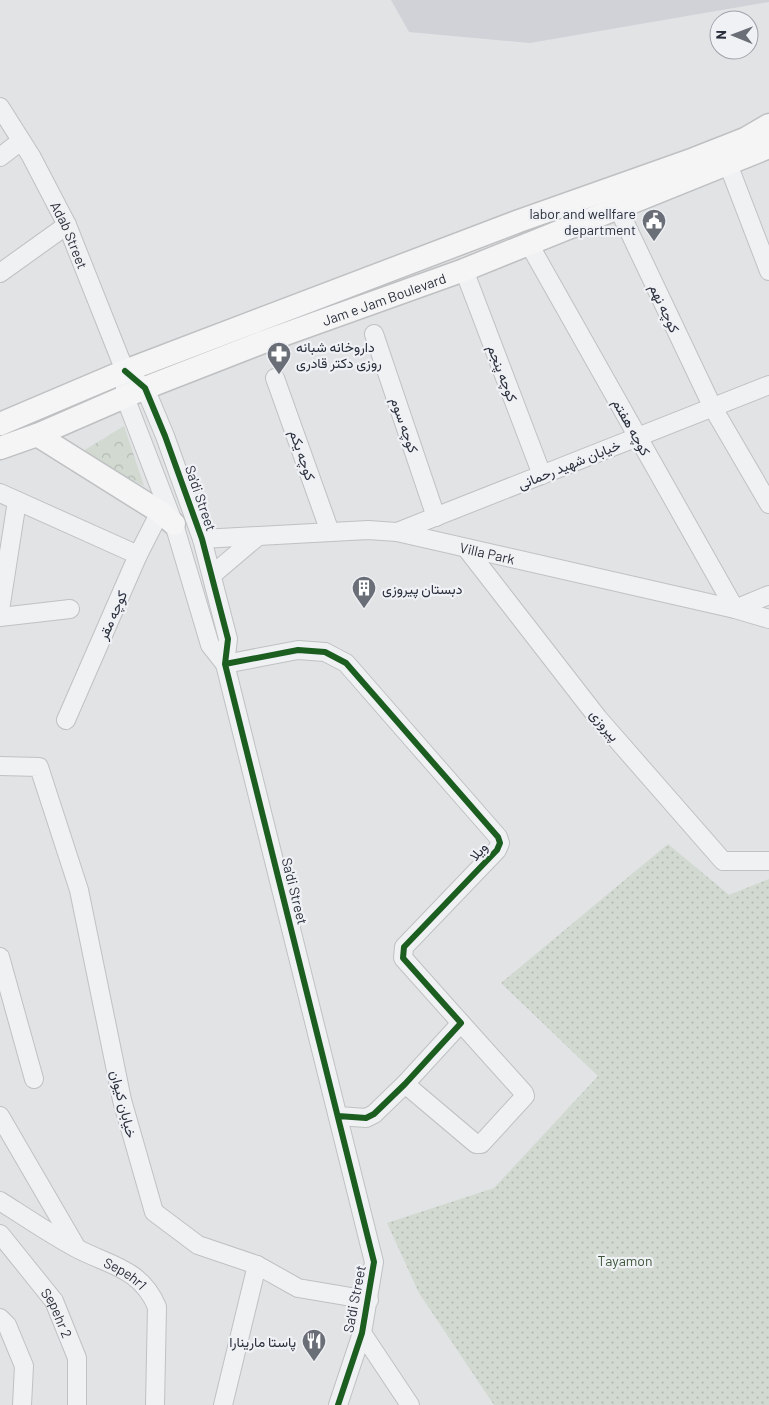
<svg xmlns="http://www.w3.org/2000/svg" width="769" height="1405" font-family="Barlow,Vazirmatn,sans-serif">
<defs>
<pattern id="forest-crowns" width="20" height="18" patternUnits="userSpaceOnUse" patternTransform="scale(1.25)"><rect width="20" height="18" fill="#d1d9d1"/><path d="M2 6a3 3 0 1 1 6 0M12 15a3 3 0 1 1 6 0" fill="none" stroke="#b4bbb4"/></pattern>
<pattern id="garden-dots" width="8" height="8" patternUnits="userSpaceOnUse" patternTransform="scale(1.25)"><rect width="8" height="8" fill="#d1d9d1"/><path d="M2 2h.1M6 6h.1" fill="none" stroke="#b4bbb4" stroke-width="1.8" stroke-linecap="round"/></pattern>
</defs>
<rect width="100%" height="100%" fill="#e1e3e5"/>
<path fill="#d0d2d8" d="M391 0H769V2L530 43 409 32Z"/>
<path fill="url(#forest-crowns)" d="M124 426 144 486 80 453Z"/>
<path fill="url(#garden-dots)" d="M668 844 729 895 769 879V1405H494L419 1293 387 1223 494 1188 598 1076 501 983Z"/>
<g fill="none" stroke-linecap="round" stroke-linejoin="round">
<defs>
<g id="minor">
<path id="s1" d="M0 107 31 156 67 225 125 371V397L174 524 210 645 225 664"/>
<path d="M0 157 21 141"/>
<path d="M728 164 769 271"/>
<path d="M618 208 713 408 769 504"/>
<path d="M529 244 735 609 769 595"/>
<path d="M464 270 542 475"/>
<path d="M0 273 67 225"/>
<path d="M374 334 436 517"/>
<path d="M125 371 145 388 165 436 202 539 228 639 225 664 374 1262 362 1333 338 1405"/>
<path d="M275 378 330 532"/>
<path d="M0 493 138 555"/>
<path d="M397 532 769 385"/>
<path id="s2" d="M202 539 368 530 397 532 735 609 769 619"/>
<path d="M466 548 598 718 723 861H769"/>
<path d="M212 575 257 537"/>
<path d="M0 610 17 501"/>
<path d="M0 617 70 609"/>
<path d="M225 664 298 650 325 652 346 663 498 837 500 843 497 850 404 947 403 958 461 1023 405 1084 374 1114 366 1118 338 1116"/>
<path d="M66 720 138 555 160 512"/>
<path d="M0 766 39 767 79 890 122 1100 154 1212 198 1245 257 1265 298 1288 369 1300"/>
<path d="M0 957 34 1079"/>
<path d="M405 1084 476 1144H481L525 1096 524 1093 461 1023"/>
<path d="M0 1116 75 1245"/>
<path id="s3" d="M0 1201C25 1217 50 1234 76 1248 108 1265 141 1268 157 1307L155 1405"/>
<path id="s4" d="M0 1234 54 1301 77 1358V1405"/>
<path d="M0 1318 7 1325 24 1366 22 1405"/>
<path d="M362 1333 410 1405"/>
<path d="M223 1405 257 1265"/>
</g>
<g id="major">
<path d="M0 424 125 371 519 221 694 159 745 139 769 125"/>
<path d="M37 435 160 512 174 524"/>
<path id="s5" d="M0 448 37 435 145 388 263 342 464 270 769 147"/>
</g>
</defs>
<use href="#minor" stroke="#bfc1c3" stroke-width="20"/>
<use href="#major" stroke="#bec0c2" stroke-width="25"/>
<use href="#minor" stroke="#f0f1f3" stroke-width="18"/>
<use href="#major" stroke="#f5f5f6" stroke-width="22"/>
<defs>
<path id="cycleway" d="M125 371 145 388 165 436 202 539 228 639 225 664 374 1262 362 1333 338 1405
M225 664 298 650 325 652 346 663 498 837 500 843 497 850 404 947 403 958 461 1023 405 1084 374 1114 366 1118 338 1116"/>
</defs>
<use href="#cycleway" stroke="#eff1f5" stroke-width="9"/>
<use href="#cycleway" stroke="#1b5e20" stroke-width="6"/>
</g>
<defs>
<symbol id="civic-pin" viewBox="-11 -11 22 30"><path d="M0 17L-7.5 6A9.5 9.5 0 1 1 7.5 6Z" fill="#6a6e77" stroke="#eff1f5"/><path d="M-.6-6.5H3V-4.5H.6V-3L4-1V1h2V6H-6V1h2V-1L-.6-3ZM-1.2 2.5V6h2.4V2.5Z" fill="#fff"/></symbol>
<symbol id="pharmacy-pin" viewBox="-11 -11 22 30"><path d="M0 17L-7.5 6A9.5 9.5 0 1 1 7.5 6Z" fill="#6a6e77" stroke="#eff1f5"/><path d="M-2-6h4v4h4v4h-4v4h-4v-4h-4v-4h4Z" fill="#fff"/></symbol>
<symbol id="building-pin" viewBox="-11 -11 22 30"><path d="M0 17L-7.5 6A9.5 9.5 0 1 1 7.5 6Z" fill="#6a6e77" stroke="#eff1f5"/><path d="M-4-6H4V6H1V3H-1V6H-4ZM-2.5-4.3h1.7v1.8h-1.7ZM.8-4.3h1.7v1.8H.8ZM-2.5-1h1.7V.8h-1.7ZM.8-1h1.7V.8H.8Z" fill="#fff"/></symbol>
<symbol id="restaurant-pin" viewBox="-11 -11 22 30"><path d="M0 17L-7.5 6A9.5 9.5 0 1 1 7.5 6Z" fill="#6a6e77" stroke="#eff1f5"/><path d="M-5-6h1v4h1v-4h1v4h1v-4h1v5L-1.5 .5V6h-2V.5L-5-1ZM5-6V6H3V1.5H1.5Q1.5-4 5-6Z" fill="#fff"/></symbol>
</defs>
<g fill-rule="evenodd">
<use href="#civic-pin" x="640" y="207" width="28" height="38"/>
<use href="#pharmacy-pin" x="265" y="340" width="28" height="38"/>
<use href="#building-pin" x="350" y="574" width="28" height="38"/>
<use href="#restaurant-pin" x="300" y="1327" width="28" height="38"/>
</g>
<g text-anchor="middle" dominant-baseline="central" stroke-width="4.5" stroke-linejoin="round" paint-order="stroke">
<g font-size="14" fill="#2a2f3c" stroke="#eff1f5" text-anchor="end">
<text x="636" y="213">labor and wellfare<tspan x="636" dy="16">department</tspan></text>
<text x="296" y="346" text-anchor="start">داروخانه شبانه<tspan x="296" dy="16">روزی دکتر قادری</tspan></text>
<text x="382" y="588" text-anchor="start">دبستان پیروزی</text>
<text x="296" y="1341">پاستا مارینارا</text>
</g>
<g font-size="14" fill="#2a2f3c" stroke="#eff1f5">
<text stroke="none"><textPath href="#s1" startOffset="146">Adab Street</textPath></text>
<text stroke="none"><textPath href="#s5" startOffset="412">Jam e Jam Boulevard</textPath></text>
<text transform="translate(665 308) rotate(65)">کوچه نهم</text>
<text transform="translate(503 373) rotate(69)">کوچه پنجم</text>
<text transform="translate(405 425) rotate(71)">کوچه سوم</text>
<text transform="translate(632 427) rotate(61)">کوچه هفتم</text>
<text transform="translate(303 455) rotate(71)">کوچه یکم</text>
<text transform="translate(569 464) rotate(-22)">خیابان شهید رحمانی</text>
<text transform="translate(201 498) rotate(71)">Sa'di Street</text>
<text stroke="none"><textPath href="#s2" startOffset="288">Villa Park</textPath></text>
<text transform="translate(112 615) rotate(-66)">کوچه مقر</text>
<text transform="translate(605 725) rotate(50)">پیروزی</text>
<text transform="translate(478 851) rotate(-49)">ویلا</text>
<text transform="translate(295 891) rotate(76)">Sa'di Street</text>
<text transform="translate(124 1104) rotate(76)">خیابان کیوان</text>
<text stroke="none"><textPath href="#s3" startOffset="145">Sepehr1</textPath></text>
<text transform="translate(354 1299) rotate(-79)">Sa'di Street</text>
<text stroke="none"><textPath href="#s4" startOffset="98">Sepehr 2</textPath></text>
</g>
<g font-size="14" fill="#3d5639" stroke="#eff1f5">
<text x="625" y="1260">Tayamon</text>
</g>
</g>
<g transform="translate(734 35) rotate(271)"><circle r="24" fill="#eff1f5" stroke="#a0a3ab"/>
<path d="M0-4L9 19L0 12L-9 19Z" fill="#6a6e77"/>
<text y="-8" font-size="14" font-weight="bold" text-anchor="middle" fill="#2a2f3c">N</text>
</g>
</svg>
